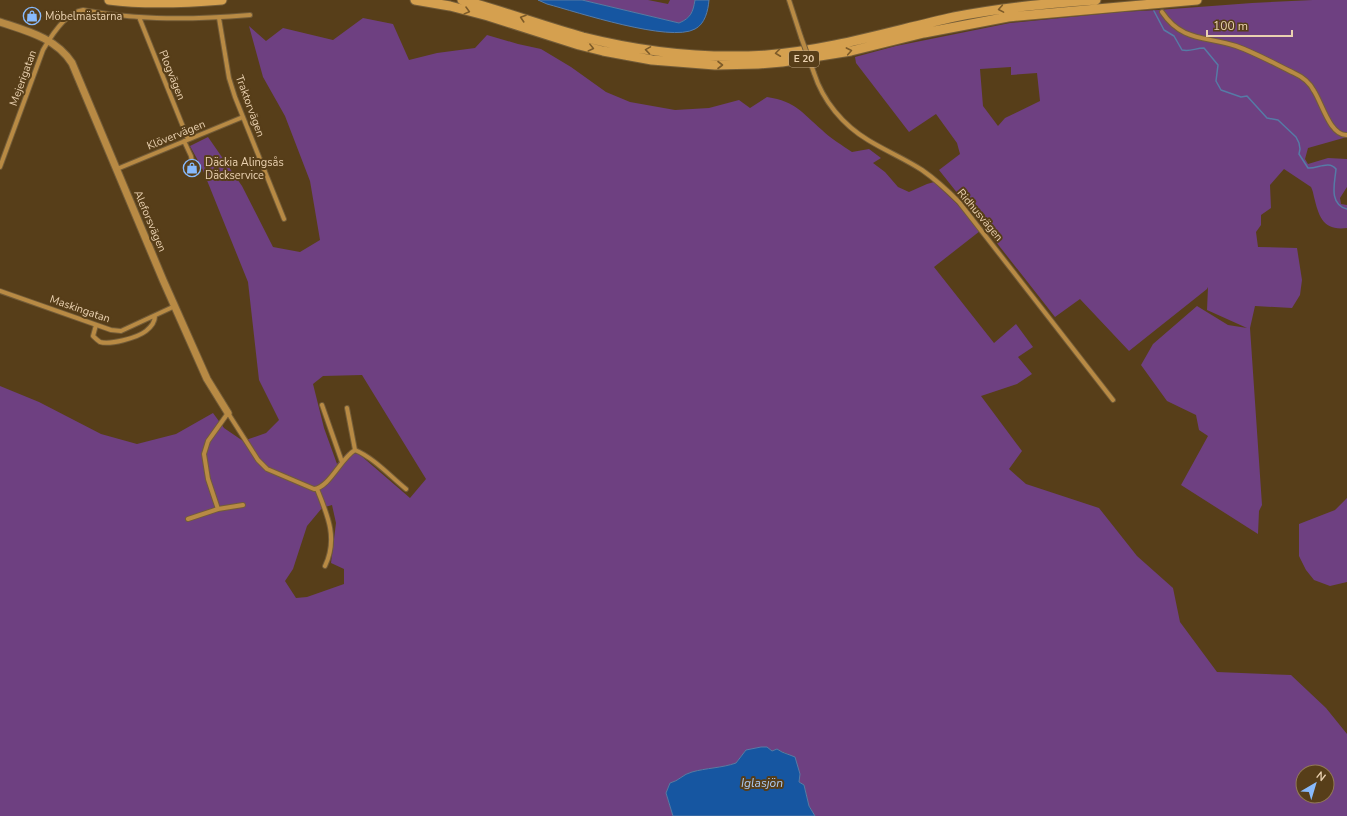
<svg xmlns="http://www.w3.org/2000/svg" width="1347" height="816" font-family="'Nunito Sans',sans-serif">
<rect width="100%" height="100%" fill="#573e19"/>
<path fill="#6e4081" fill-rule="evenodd" d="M582 0H648L668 4 670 0H695C693 12 691 18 679 23Z
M1313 0H1347V137L1308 148 1305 159 1308 164 1328 158 1347 159V187L1340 198 1341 204 1347 205V228C1323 231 1319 217 1314 197 1313 193 1313 191 1311 187L1284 169 1270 185 1271 208 1261 215V225L1256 232 1258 247 1297 248 1302 280 1300 295 1292 308 1255 306 1250 328 1262 505 1259 511 1258 534 1181 485 1208 436 1199 430 1196 415 1167 401 1141 365 1153 344 1197 306 1228 325 1247 328 1207 310 1208 287 1207 289 1129 351 1080 299 1055 317 989 233 939 170 960 154 957 143 936 114 909 132 856 63 855 57 896 46 1010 23 1121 12 1158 10 1252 3ZM1011 67V75L1037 73 1040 101 1005 118 998 126 983 106 980 69Z
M363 18 393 24 409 60 437 53 475 48 487 35 518 44 541 49 571 67 606 92 630 102 675 110 709 108 739 100 750 108 767 97C797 102 801 112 822 130 831 139 842 145 852 152L869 149 881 158 873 163 885 172 898 187 909 192 927 184 934 182 957 204 980 231 934 267 994 343 1016 324 1033 347 1018 357 1032 374 1017 384 981 396 1022 451 1009 469 1026 484 1099 508 1137 556 1173 588 1180 622 1217 672 1291 675 1326 708 1347 734V816H815L809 806 804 785 799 782C800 772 797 758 786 753 783 752 780 751 777 749L772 751 746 750 736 763C722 768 706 768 692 772 684 774 679 781 670 783L666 793 673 816H0V386L39 402 101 434 137 444 176 434 213 413 224 428 243 441 266 433 279 420 259 380 248 282 202 168 190 146 208 137 242 186 273 247 300 252 320 240 310 181 285 116 263 77 249 26 266 41 283 28 333 40ZM362 375 426 479 410 498 359 454 348 452 337 464 324 428 313 384 323 376ZM332 505 336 523 331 563 344 569V584L307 597 296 598 285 581 293 569 307 526 322 508ZM1303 772H1327V796H1303Z
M1347 498V582L1330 586 1314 580 1306 570 1299 556V524L1335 510Z"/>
<path fill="#1656a1" stroke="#567ba6" d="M538 0H582L679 23C691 18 693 12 695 0H709C708 11 705 24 695 29 670 43 577 12 547 4Z
M761 747H767L772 751 777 749 782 752 795 757 800 774 799 782 804 785 809 806 815 816H673L666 793 670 783C679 781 683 774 692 772 706 768 722 768 736 763L746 750Z"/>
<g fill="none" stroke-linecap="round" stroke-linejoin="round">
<path stroke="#567ba6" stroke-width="1.5" d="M1154 11 1164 30 1174 36 1182 50C1191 52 1195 48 1204 48L1218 65 1216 81 1221 90 1241 97 1247 96 1267 118 1278 120 1296 137 1299 143 1300 149 1299 154 1308 168C1317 169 1329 160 1336 169 1335 182 1328 204 1347 209"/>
<defs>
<path id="street" d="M789 0 801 37
M1162 12C1182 42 1206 36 1236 46 1256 53 1275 64 1294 73 1303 77 1310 83 1314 91 1322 103 1330 136 1347 135
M139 17 188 139
M219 18 229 78 235 97 284 219
M814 73C823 101 843 125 868 140 886 151 905 159 922 170 935 179 947 190 959 202L1113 400
M184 141 191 156 193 166
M0 167 43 50C51 36 66 12 83 10 102 13 120 16 139 17 176 20 213 18 250 15
M117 169 243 117
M0 291 111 330 121 331 175 306
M96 325 93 336C95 338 97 340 100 342 110 345 137 338 146 331 151 327 155 322 155 316
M322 405 342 462
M355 450C374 458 390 476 406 489
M317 489C328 516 338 539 325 566
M218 509 208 479 204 454 208 441 228 413 258 460 267 469 314 489C329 488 341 458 355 450L347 408
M188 519 218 509 243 505"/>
<path id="secondary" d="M0 22C27 31 56 38 72 63L163 280 207 379 228 413"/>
<path id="highway" d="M109 0C147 5 185 3 222 0
M415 0 450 6 488 16 579 45 603 51 652 60 715 65 758 64 782 62 851 51 924 33 1008 17 1197 0
M462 0C503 11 543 26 583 37 643 52 705 59 767 55 831 50 891 31 954 17 1001 8 1048 3 1096 0"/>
</defs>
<use href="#street" stroke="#735c38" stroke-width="6"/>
<use href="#secondary" stroke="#735c38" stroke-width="9"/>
<use href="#highway" stroke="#735c38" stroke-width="11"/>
<use href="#street" stroke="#b88a44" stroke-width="4"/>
<use href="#secondary" stroke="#b88a44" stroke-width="7"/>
<use href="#highway" stroke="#d5a04f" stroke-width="9"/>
<defs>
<path id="street-bridge" d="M801 37 814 73"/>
</defs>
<use href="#street-bridge" stroke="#735c38" stroke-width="6" stroke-linecap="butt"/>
<use href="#street-bridge" stroke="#b88a44" stroke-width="4"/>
</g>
<defs><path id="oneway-chevron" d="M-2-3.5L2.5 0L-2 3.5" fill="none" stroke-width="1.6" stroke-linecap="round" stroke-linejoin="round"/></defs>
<g stroke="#7d5b29">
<use href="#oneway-chevron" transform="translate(1001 9) rotate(170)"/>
<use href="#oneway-chevron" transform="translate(467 11) rotate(15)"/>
<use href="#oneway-chevron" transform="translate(523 18) rotate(-162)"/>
<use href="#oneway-chevron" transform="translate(591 48) rotate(14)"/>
<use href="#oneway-chevron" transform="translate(648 50) rotate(-171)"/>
<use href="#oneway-chevron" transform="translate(849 51) rotate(-11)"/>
<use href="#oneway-chevron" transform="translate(778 53) rotate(173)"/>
<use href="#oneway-chevron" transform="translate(720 65)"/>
</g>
<defs>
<symbol id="shop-ring" viewBox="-11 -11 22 22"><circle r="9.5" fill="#573e19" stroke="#88bafc" stroke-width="1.5"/><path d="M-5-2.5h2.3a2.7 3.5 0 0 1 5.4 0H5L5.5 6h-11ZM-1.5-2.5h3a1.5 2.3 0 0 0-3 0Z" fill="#88bafc"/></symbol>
</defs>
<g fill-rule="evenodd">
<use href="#shop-ring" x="22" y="6" width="20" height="20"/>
<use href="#shop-ring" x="182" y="158" width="20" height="20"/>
</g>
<g text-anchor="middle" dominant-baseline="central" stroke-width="4" stroke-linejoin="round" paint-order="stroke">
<rect fill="#573e19" stroke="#bea583" stroke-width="1" x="789" y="51" width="30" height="16" rx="3"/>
<g font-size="10" font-weight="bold" fill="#ead1b0">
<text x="804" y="59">E 20</text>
</g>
<g font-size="11" fill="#ead1b0" stroke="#573e19" text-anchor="start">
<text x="45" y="16">Möbelmästarna</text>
<text x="205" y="162">Däckia Alingsås<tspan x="205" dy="13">Däckservice</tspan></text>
</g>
<g font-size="11" fill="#ead1b0" stroke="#573e19">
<text transform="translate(172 75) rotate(68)">Plogvägen</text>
<text transform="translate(23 78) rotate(-70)">Mejerigatan</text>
<text transform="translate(250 106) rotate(70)">Traktorvägen</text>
<text transform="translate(176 135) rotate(-22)">Klövervägen</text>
<text transform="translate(980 215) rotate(50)">Ridhusvägen</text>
<text transform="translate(150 221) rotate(67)">Aleforsvägen</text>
<text transform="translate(80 309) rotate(19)">Maskingatan</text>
</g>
<g font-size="12" font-style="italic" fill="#aac9f1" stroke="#573e19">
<text x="762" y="783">Iglasjön</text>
</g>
</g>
<g transform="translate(1315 784) rotate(38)"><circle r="19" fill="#573e19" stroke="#927955"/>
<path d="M0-3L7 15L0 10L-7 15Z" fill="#88bafc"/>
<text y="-6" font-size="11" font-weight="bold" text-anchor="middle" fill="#ead1b0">N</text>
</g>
<path d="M1207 30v6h85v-6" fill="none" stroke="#ead1b0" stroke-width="2"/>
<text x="1213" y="30" font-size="12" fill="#ead1b0" stroke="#573e19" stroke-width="3" paint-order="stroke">100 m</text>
</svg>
